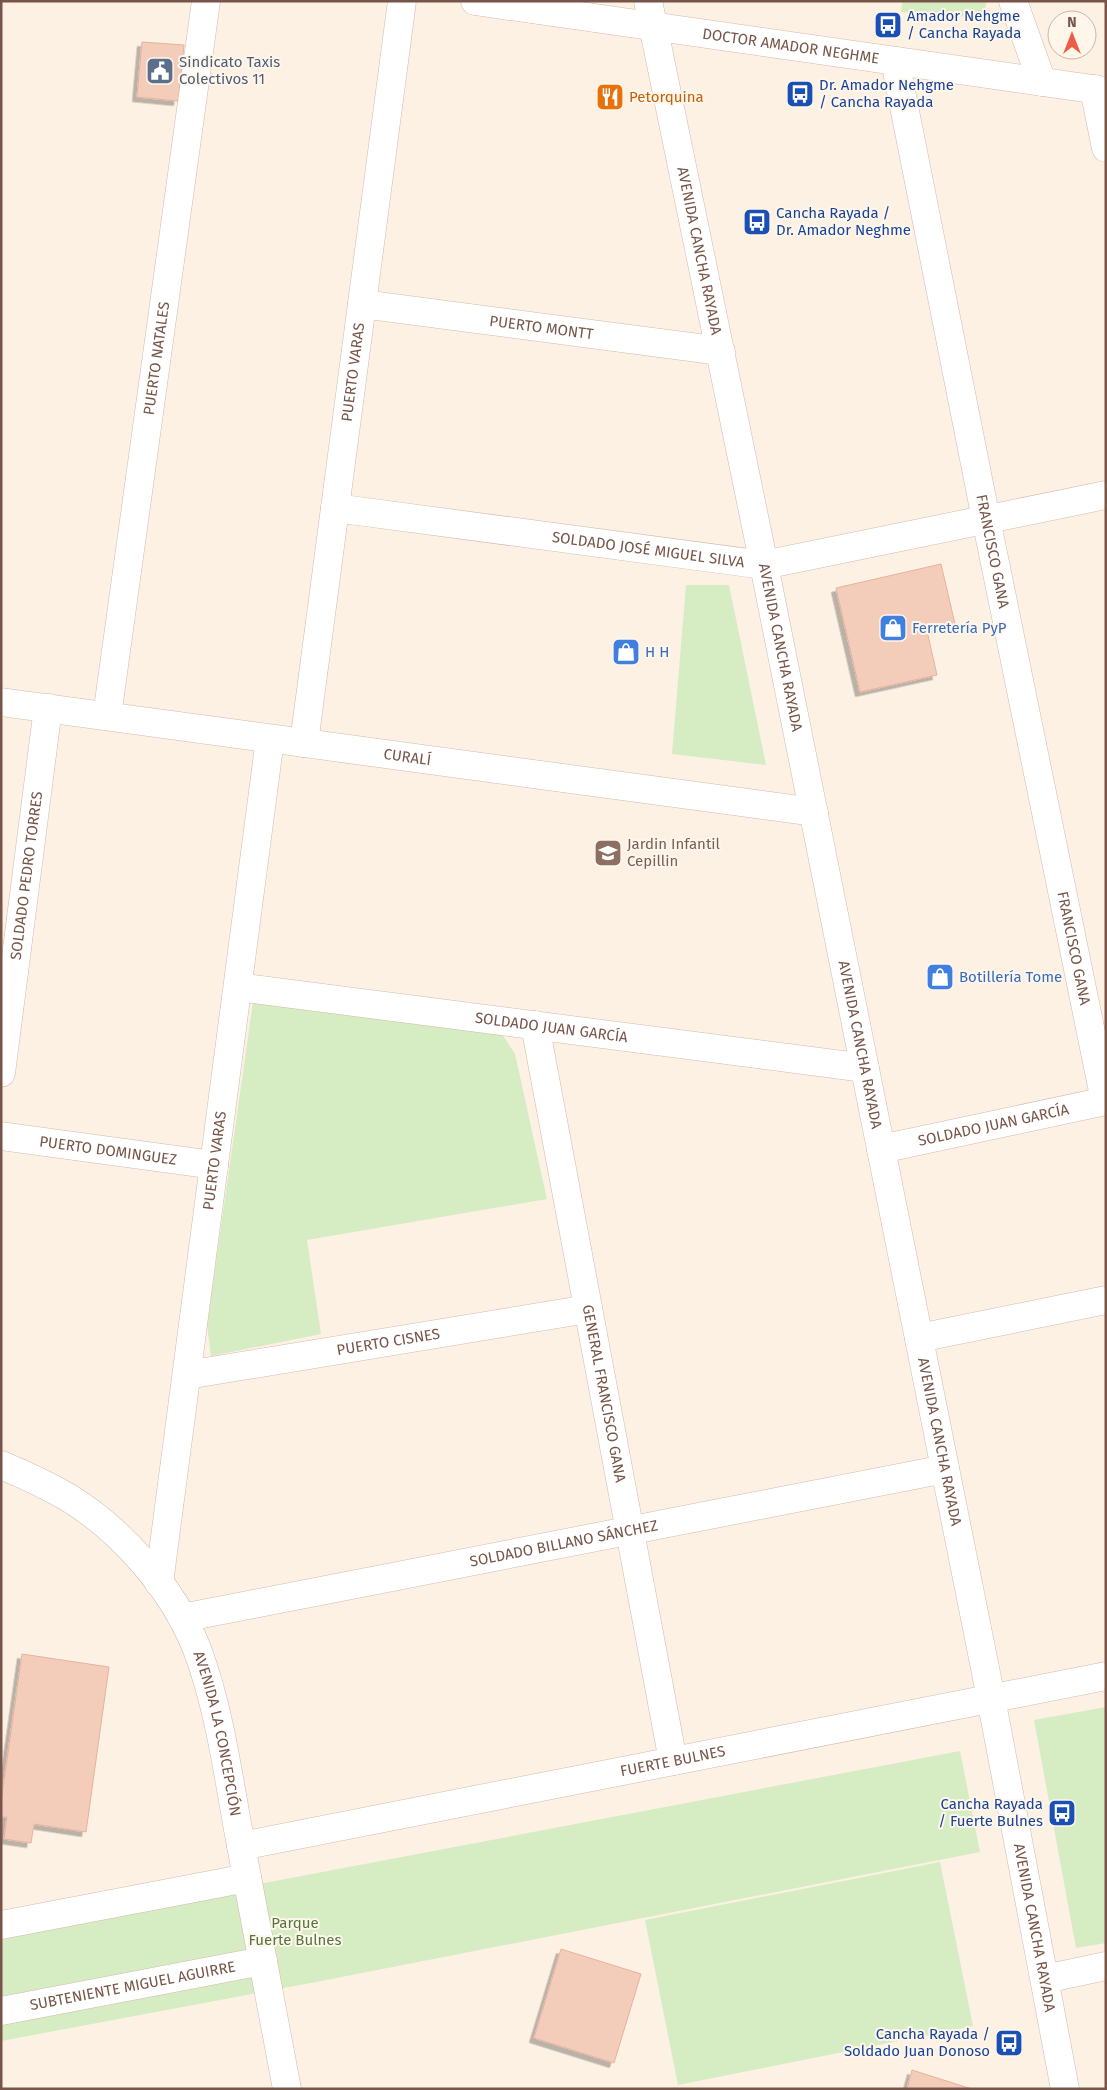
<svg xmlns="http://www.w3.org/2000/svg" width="1107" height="2090" font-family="'Fira Sans',sans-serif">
<defs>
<filter id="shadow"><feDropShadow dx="-4.5" dy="4.5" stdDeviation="0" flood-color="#0004"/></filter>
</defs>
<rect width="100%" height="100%" fill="#fdf1e4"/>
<path fill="#d6ecc2" d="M902 1H986L985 18 901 12Z
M686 585H729L766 765 672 754Z
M253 1002 502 1034 515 1054 547 1199 307 1240 321 1334 211 1356 207 1325Z
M1106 1707V1943L1076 1948 1034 1720Z
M960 1751 980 1852 316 1982 1 2041V1933Z
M940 1862 973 2026 678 2085 645 1920Z"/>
<path fill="#f4cdba" stroke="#e7b19a" filter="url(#shadow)" d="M142 42 184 45 178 101 137 97Z
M941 564 955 624 927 631 937 675 860 692 836 588Z
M22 1654 109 1667 86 1832 34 1824 31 1843 4 1839 7 1817H1V1802Z
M561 1949 641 1974 614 2063 534 2038Z
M912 2070 972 2089H907Z"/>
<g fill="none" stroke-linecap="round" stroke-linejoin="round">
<defs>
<g id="minor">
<path d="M1013 1 1042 82"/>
<path id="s1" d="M895 61 986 519 1105 1101"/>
<path d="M1094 89 1106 148"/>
<path id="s2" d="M362 304 721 351"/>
<path id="s3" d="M335 508 764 565 1106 495"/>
<path id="s4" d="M1 702 814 812"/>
<path id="s5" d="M107 716 206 1"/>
<path id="s6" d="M304 743 402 1"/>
<path id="s7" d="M238 987 865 1068"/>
<path id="s8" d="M535 1025 673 1761"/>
<path id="s9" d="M1 1073 48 708"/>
<path id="s10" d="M1 1136 214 1165"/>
<path id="s11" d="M881 1149 1106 1101"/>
<path d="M919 1338 1106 1300"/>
<path id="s12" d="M187 1375 588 1309"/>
<path id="s13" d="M1 1465C25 1475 47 1485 69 1498 124 1532 173 1589 197 1649 220 1710 228 1776 240 1840 255 1923 271 2006 287 2089"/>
<path id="s14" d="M159 1583 270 739"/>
<path id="s15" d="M182 1618 945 1469"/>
<path id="s16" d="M241 1846 1106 1676"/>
<path d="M1 1925 247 1878"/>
<path d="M1045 1979 1106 1966"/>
<path id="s17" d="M1 2011 263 1961"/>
</g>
<g id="tertiary">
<path id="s18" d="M648 1 764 565 991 1698 1065 2089"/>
</g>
<g id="secondary">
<path id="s19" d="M475 1 1106 91"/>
</g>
</defs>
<use href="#minor" stroke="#d1baac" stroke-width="29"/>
<use href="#tertiary" stroke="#d1baac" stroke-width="29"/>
<use href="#secondary" stroke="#d5b9aa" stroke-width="29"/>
<use href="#minor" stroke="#fff" stroke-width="28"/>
<use href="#tertiary" stroke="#fff" stroke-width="28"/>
<use href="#secondary" stroke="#fff" stroke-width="28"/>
</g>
<defs>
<symbol id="bus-square" viewBox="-11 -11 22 22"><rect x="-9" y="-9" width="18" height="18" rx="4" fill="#1a4fb4" stroke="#fff6eb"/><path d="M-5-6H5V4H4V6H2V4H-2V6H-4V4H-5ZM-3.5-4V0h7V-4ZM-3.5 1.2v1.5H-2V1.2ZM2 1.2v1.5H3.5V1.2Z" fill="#fff"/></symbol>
<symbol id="civic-square" viewBox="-11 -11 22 22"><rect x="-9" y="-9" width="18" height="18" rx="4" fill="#5c6f8a" stroke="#fff6eb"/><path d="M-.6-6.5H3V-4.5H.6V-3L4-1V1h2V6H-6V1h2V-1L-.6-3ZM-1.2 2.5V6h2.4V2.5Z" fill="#fff"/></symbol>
<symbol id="restaurant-square" viewBox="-11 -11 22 22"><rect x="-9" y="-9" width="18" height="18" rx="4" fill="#e8710a" stroke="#fff6eb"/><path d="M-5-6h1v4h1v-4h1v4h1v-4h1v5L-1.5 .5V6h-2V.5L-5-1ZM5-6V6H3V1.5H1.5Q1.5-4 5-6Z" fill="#fff"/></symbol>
<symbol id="shop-square" viewBox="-11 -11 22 22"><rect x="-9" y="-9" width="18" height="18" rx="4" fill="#3f7fe0" stroke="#fff6eb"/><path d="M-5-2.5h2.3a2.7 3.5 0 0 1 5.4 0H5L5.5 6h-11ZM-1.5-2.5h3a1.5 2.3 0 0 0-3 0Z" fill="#fff"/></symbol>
<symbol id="school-square" viewBox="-11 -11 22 22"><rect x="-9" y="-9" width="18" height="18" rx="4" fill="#8d6e63" stroke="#fff6eb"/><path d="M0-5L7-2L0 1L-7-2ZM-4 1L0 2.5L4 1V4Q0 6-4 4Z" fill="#fff"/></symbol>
</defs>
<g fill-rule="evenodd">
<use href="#bus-square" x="872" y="9" width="32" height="32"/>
<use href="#civic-square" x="144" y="55" width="32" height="32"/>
<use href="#bus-square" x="784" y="78" width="32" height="32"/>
<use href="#restaurant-square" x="594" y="81" width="32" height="32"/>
<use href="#bus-square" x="741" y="206" width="32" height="32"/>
<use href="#shop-square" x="877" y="612" width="32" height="32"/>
<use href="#shop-square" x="610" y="636" width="32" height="32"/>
<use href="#school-square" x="592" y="837" width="32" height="32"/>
<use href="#shop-square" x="924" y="961" width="32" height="32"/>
<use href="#bus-square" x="1046" y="1797" width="32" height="32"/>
<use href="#bus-square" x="993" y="2027" width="32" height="32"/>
</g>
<g text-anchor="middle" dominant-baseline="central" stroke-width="4" stroke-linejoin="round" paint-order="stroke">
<g font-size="15" fill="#164399" stroke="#fff6eb" text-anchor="start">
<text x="907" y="16">Amador Nehgme<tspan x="907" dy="17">/ Cancha Rayada</tspan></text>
<text x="819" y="85">Dr. Amador Nehgme<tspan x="819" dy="17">/ Cancha Rayada</tspan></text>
<text x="776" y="213">Cancha Rayada /<tspan x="776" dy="17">Dr. Amador Neghme</tspan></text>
<text x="1043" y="1804" text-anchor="end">Cancha Rayada<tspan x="1043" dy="17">/ Fuerte Bulnes</tspan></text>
<text x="990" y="2034" text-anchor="end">Cancha Rayada /<tspan x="990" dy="17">Soldado Juan Donoso</tspan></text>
</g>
<g font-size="15" fill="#775548" stroke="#fff6eb">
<text stroke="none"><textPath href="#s19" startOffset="319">DOCTOR AMADOR NEGHME</textPath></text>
<text stroke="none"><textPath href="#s18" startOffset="255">AVENIDA CANCHA RAYADA</textPath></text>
<text stroke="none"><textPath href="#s2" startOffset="181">PUERTO MONTT</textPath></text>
<text stroke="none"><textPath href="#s5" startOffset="361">PUERTO NATALES</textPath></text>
<text stroke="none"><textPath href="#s6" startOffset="374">PUERTO VARAS</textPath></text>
<text stroke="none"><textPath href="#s3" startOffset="316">SOLDADO JOSÉ MIGUEL SILVA</textPath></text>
<text stroke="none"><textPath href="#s1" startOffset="500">FRANCISCO GANA</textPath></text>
<text stroke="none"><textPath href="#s18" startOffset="660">AVENIDA CANCHA RAYADA</textPath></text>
<text stroke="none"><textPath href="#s4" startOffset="410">CURALÍ</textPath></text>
<text stroke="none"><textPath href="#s9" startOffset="199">SOLDADO PEDRO TORRES</textPath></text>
<text stroke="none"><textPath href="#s1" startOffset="905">FRANCISCO GANA</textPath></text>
<text stroke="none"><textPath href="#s7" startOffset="316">SOLDADO JUAN GARCÍA</textPath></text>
<text stroke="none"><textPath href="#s18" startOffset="1065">AVENIDA CANCHA RAYADA</textPath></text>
<text stroke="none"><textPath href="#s11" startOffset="115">SOLDADO JUAN GARCÍA</textPath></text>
<text stroke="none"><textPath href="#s10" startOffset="108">PUERTO DOMINGUEZ</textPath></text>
<text stroke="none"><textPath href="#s14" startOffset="426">PUERTO VARAS</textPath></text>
<text stroke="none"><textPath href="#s12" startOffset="204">PUERTO CISNES</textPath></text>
<text stroke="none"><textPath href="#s8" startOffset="375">GENERAL FRANCISCO GANA</textPath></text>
<text stroke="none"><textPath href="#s18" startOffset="1470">AVENIDA CANCHA RAYADA</textPath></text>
<text stroke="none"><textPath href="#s15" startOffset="389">SOLDADO BILLANO SÁNCHEZ</textPath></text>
<text stroke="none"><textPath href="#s13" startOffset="364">AVENIDA LA CONCEPCIÓN</textPath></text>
<text stroke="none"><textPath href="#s16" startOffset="440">FUERTE BULNES</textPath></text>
<text stroke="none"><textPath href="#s18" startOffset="1965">AVENIDA CANCHA RAYADA</textPath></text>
<text stroke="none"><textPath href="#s17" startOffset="134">SUBTENIENTE MIGUEL AGUIRRE</textPath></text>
</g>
<g font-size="15" fill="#4e5e75" stroke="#fff6eb" text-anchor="start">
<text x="179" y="62">Sindicato Taxis<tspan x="179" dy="17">Colectivos 11</tspan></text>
</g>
<g font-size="15" fill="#c56008" stroke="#fff6eb" text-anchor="start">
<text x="629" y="97">Petorquina</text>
</g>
<g font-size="15" fill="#366cbe" stroke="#fff6eb" text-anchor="start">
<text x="912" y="628">Ferretería PyP</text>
<text x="645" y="652">H H</text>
<text x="959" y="977">Botillería Tome</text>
</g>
<g font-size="15" fill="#785e54" stroke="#fff6eb" text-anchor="start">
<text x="627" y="844">Jardin Infantil<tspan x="627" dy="17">Cepillin</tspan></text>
</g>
<g font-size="15" fill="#52773d" stroke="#fff6eb">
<text x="295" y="1923">Parque<tspan x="295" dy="17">Fuerte Bulnes</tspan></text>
</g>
</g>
<rect width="1107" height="2090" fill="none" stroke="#775548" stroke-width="5"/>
<g transform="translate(1072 35)"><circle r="24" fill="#fff6eb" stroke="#c9b6aa"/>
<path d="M0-4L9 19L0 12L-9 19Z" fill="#ed5c44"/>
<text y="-8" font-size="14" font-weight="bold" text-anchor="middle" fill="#775548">N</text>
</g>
</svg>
